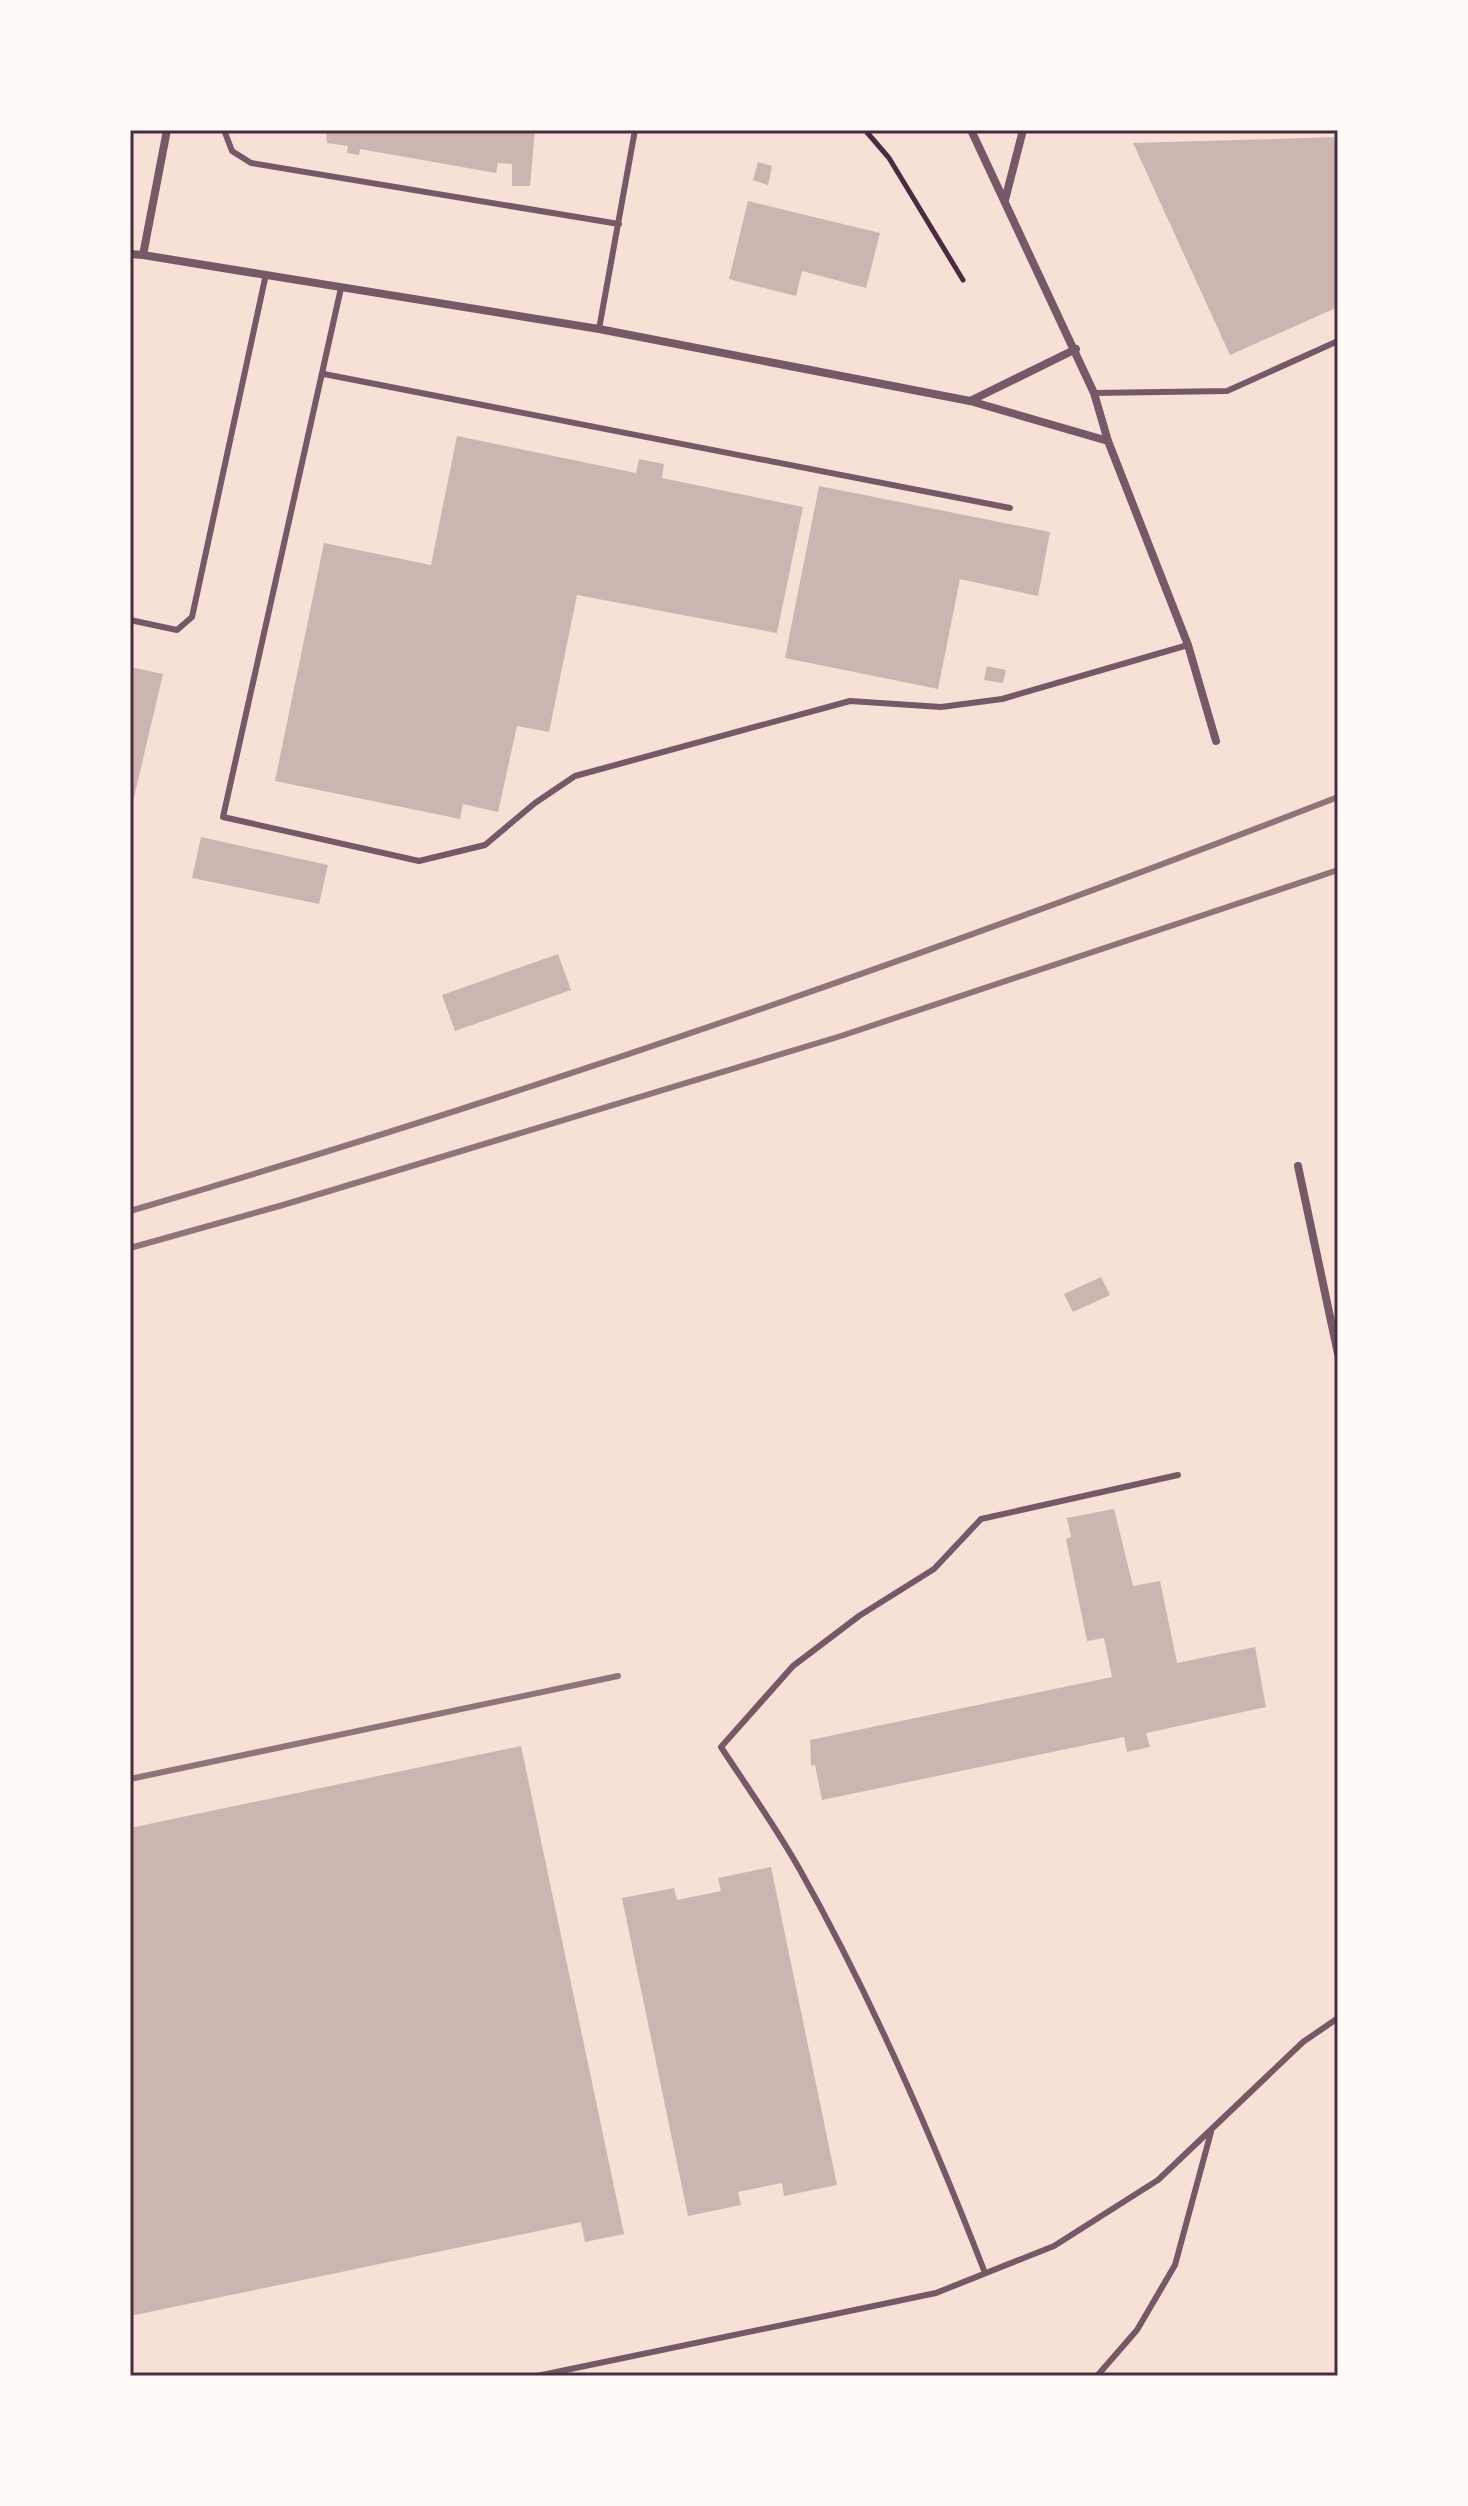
<svg xmlns="http://www.w3.org/2000/svg" width="1468" height="2506" font-family="Poppins,sans-serif">
<rect width="100%" height="100%" fill="#f7e1d7"/>
<path fill="#ccb4b1" d="M326 130H535L530 186H512V164L498 163 496 173 360 149 359 155 347 153 348 146 327 143Z
M1338 137V307L1230 355 1133 143Z
M758 162 772 166 768 185 753 180Z
M748 201 880 233 866 288 802 271 796 296 729 279Z
M457 436 636 473 639 459 664 464 662 478 803 507 777 633 577 595 549 732 517 726 498 812 463 804 460 819 275 781 324 543 431 565Z
M819 486 1050 532 1038 596 960 579 938 689 785 658Z
M987 666 1006 670 1003 683 984 680Z
M130 667 163 674 131 810H130Z
M201 837 328 865 319 904 192 878Z
M558 954 571 990 455 1031 442 995Z
M1101 1277 1110 1295 1073 1312 1064 1294Z
M1114 1509 1133 1586 1160 1581 1177 1663 1255 1647 1266 1707 1146 1733 1150 1747 1127 1752 1124 1737 822 1800 815 1765 811 1766 810 1740 1112 1677 1104 1638 1087 1641 1066 1539 1071 1537 1067 1518Z
M521 1746 624 2234 585 2242 581 2222 130 2316V1828Z
M771 1867 837 2185 784 2196 782 2183 738 2192 741 2205 688 2216 622 1898 674 1888 677 1900 721 1891 718 1878Z"/>
<g fill="none" stroke-linecap="round" stroke-linejoin="round">
<path stroke="#4a2c40" stroke-width="5" d="M865 130 889 158 963 280"/>
<path stroke="#755966" stroke-width="6" d="M224 130 232 151 251 163 619 224
M341 288 223 817 419 861 485 845 535 803 575 776 850 701 941 707 1002 699 1188 645
M599 329 635 130
M324 374 1010 508
M1094 393 1227 391 1338 341
M130 620 177 630 192 617 266 274
M985 2273C932 2136 872 1998 800 1870 776 1827 747 1787 721 1747L793 1666 859 1616 934 1569 981 1519 1178 1475
M537 2376 936 2293 1054 2246 1158 2180 1303 2042 1338 2018
M1097 2376 1137 2330 1175 2265 1211 2132"/>
<path stroke="#755966" stroke-width="8" d="M971 130 1094 393 1108 441 1188 645 1216 741
M1005 200 1023 130
M130 254 143 255 167 130
M143 255 599 329 970 401 1108 441
M970 401 1076 349
M1298 1166 1338 1354"/>
<path stroke="#8f747c" stroke-width="6" d="M130 1211C539 1091 941 951 1338 797
M130 1248 283 1205 841 1036 1338 870
M130 1779 618 1676"/>
</g>
<rect width="1468" height="2506" fill="none" stroke="#fffaf5" stroke-width="264"/>
<rect x="132" y="132" width="1204" height="2242" fill="none" stroke="#4a2c40" stroke-width="3"/>
</svg>
